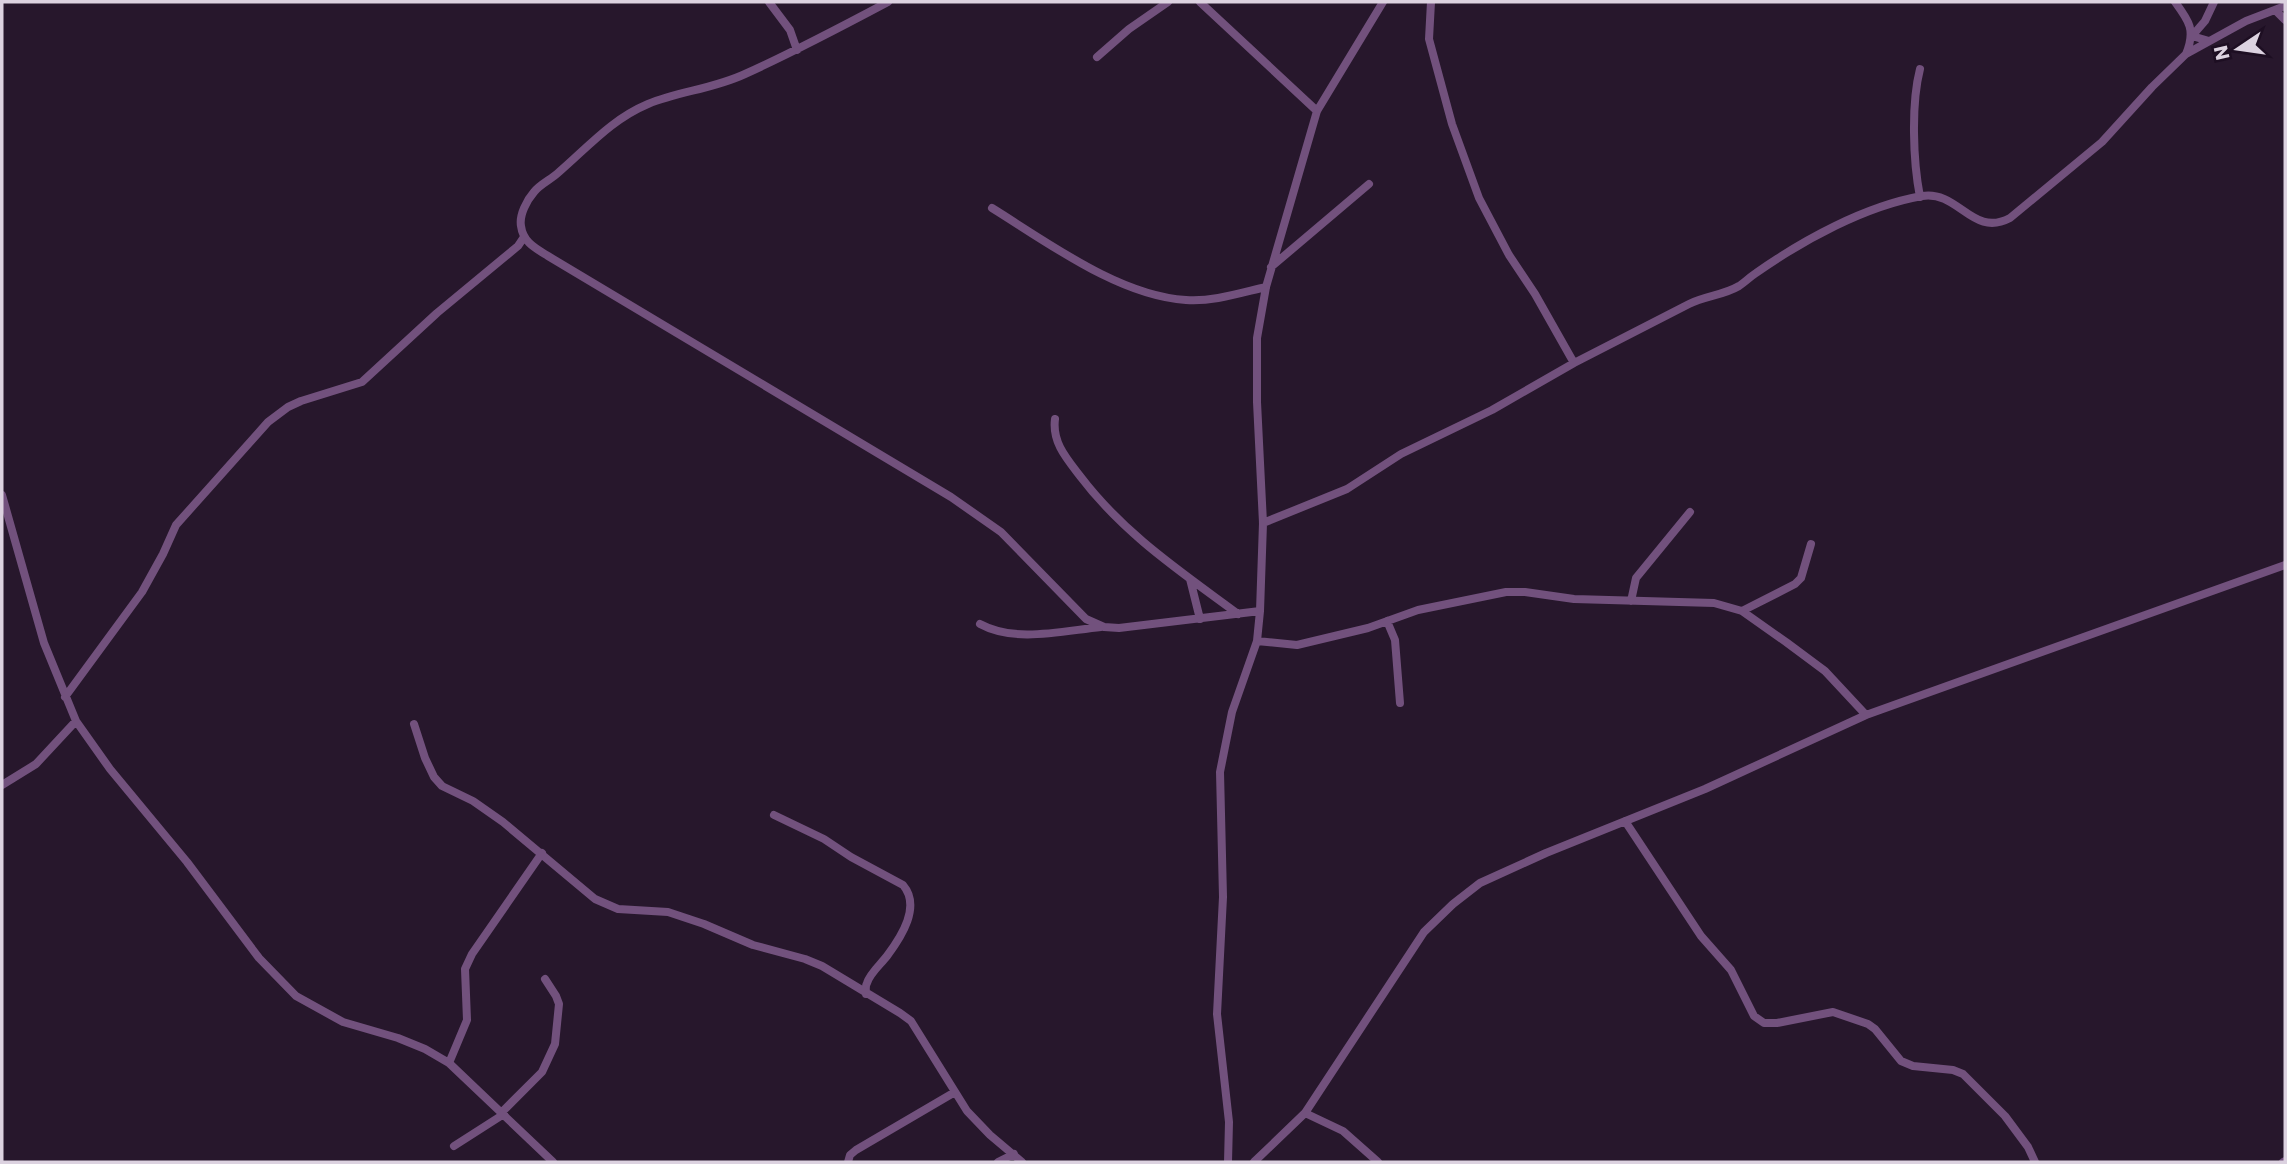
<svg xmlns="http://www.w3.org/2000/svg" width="2287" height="1164" font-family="Poppins,sans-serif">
<rect width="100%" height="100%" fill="#27172c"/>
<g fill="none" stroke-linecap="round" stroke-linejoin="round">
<path stroke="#72517d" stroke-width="8" d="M769 2 790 30 797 50
M888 2C841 27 794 52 745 74 713 89 680 91 648 104 612 119 588 147 559 172 552 179 540 184 534 192 527 200 519 215 521 226 523 242 535 248 548 256L951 497 1001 532 1086 619 1104 627 1119 628 1260 611
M1200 2 1317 111
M1431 2 1429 39 1452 124 1479 198 1509 255 1535 294 1574 363
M2175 2C2189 21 2196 30 2186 54
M2275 10 2285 20
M2209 41 2192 36 2205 21 2214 2
M1097 57 1129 29 1168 2
M1920 197C1913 161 1911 104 1920 69
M992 208C1047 242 1119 296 1186 300 1212 302 1240 293 1266 287
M1271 267 1369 184
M1055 419C1052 442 1066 458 1080 476 1124 534 1180 571 1238 614
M2 495 44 643 76 721 110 769 187 862 259 958 296 996 343 1022 398 1038 425 1049 449 1063 553 1162
M1263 523 1347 489 1401 454 1492 410 1574 363 1689 304C1705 296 1724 295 1739 286 1745 282 1750 277 1756 273 1803 240 1865 206 1922 196 1959 190 1972 238 2010 218L2102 142 2152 87 2186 54 2246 21 2285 6
M1190 579 1200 619
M1631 601 1636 578 1690 512
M1742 611 1795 584 1801 578 1811 544
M1387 621 1395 640 1400 703
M980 624C1015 643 1062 631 1101 627
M1257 641 1297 645 1368 628 1418 610 1506 592H1525L1574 599 1714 603 1742 611 1786 642 1825 671 1866 715
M65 697 142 592 163 554 176 525 268 422 288 407 301 401 362 382 437 313 518 246 524 237
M414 724 425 758 434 777 442 786 473 801 503 822 595 899 618 909 668 912 704 924 753 945 805 959 822 966 900 1013 911 1021 967 1111 990 1135 1022 1162
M2 785 36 764 76 721
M774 815 824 839 851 857 903 885C921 906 902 936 887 956 881 964 870 973 867 983 865 986 866 990 866 994
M1625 821 1701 936 1731 970 1754 1016 1764 1023H1777L1833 1012 1868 1024 1875 1029 1901 1061 1913 1066 1953 1070 1963 1074 2005 1116 2028 1147 2035 1162
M449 1063 467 1020 465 969 472 954 542 853
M502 1112 542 1072 555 1044 559 1004 556 996 545 979
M1305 1113 1343 1131 1378 1162
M454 1146 504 1114
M848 1162 850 1155 856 1150 955 1092
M998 1162 1014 1154
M1228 1162 1229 1122 1217 1014 1223 897 1220 772 1232 712 1257 641 1260 611 1263 523 1257 402V338L1266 287 1317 111 1383 2
M1254 1162 1305 1113 1424 932 1453 904 1480 883 1546 853 1705 789 1866 715 2285 565
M2283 1162 2285 1161"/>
</g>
<rect width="2287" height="1164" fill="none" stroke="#dcd2e0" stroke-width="7"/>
<g transform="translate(2238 49) rotate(257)" stroke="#1d0e22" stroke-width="5" paint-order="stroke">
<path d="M0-5L12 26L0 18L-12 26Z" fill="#dcd2e0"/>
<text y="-10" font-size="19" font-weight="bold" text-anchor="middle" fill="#dcd2e0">N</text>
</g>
</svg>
